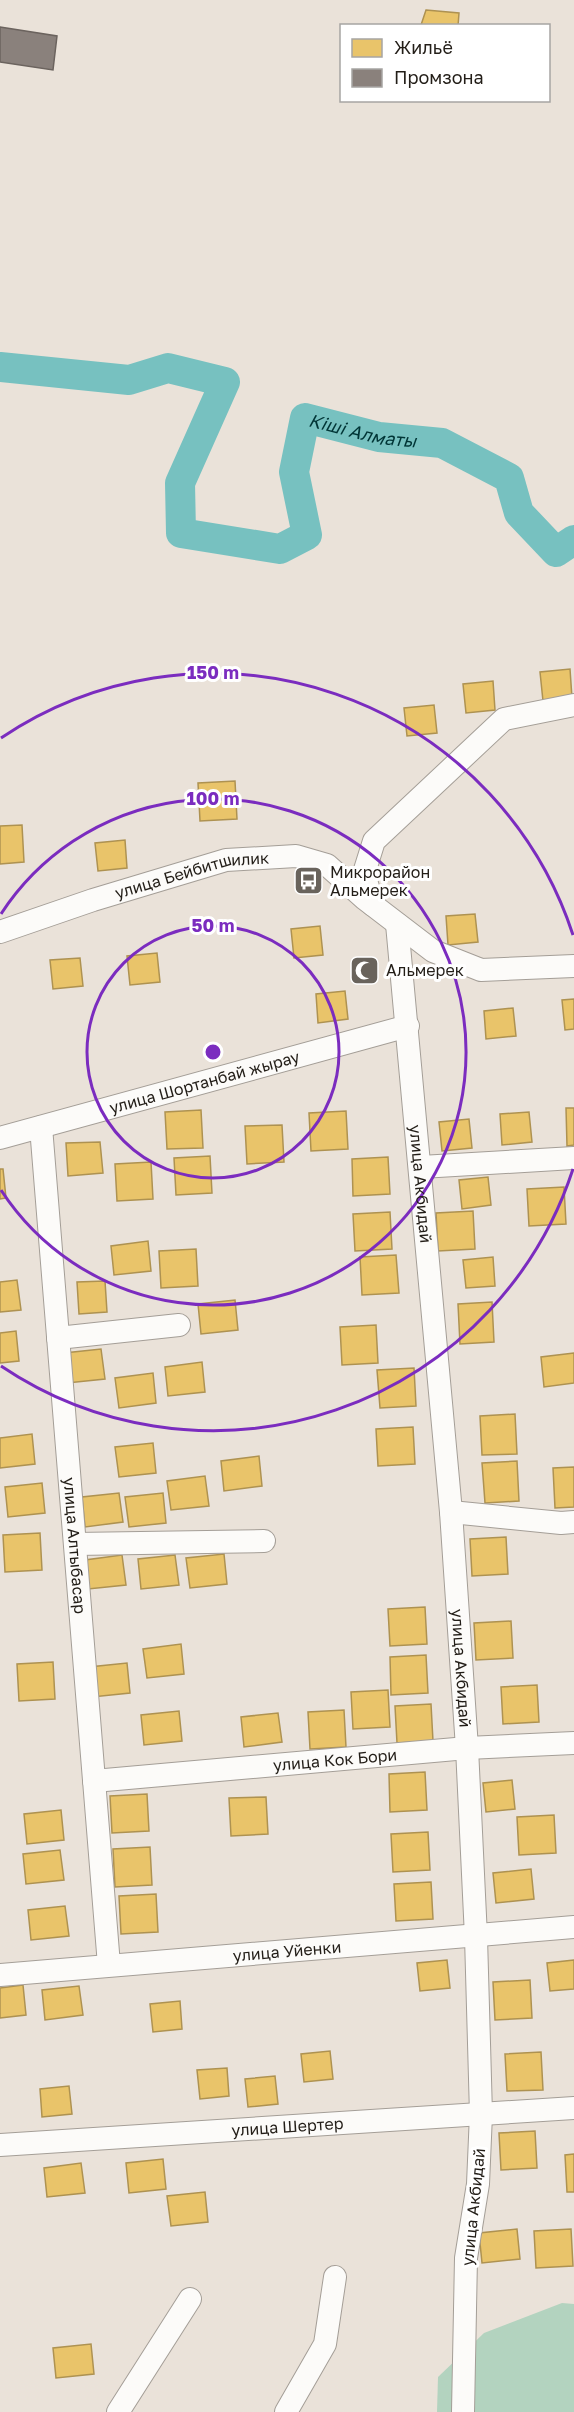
<svg xmlns="http://www.w3.org/2000/svg" width="574" height="2412" font-family="'Golos Text',sans-serif">
<rect width="100%" height="100%" fill="#eae2d9"/>
<path fill="#b3d3bf" d="M562 2303 574 2304V2412H437L438 2377 484 2333Z"/>
<path fill="#e9c46a" stroke="#ae9251" stroke-width="1.5" d="M426 10 459 13 458 26 421 25Z
M570 669 572 698 543 701 540 672Z
M493 681 495 710 466 713 463 684Z
M434 705 437 733 407 736 404 708Z
M235 781 237 819 200 821 198 783Z
M22 825 24 862 0 864V826Z
M125 840 127 868 98 871 95 843Z
M475 914 478 942 448 945 446 916Z
M320 926 323 955 294 958 291 929Z
M157 953 160 982 130 985 127 956Z
M80 958 83 986 53 989 50 960Z
M345 991 348 1019 318 1023 316 994Z
M574 999V1029L565 1030 562 1000Z
M513 1008 516 1036 486 1039 484 1011Z
M566 1108H574V1145L567 1146Z
M201 1110 203 1148 167 1149 165 1112Z
M346 1111 348 1149 311 1151 309 1113Z
M529 1112 532 1142 502 1145 500 1114Z
M469 1119 472 1148 442 1151 439 1122Z
M282 1125 284 1162 247 1164 245 1126Z
M100 1142 103 1173 68 1176 66 1143Z
M210 1156 212 1193 176 1195 174 1158Z
M388 1157 390 1194 353 1196 352 1159Z
M151 1162 153 1199 117 1201 115 1164Z
M0 1169H3L6 1198 0 1199Z
M488 1177 491 1205 462 1209 459 1180Z
M564 1187 566 1224 529 1226 527 1189Z
M473 1211 475 1249 438 1251 436 1213Z
M390 1212 392 1249 355 1251 353 1214Z
M148 1241 151 1271 114 1275 111 1246Z
M196 1249 198 1286 161 1288 159 1251Z
M396 1255 399 1293 362 1295 360 1257Z
M493 1257 495 1286 466 1288 463 1260Z
M17 1280 21 1310 0 1312V1282Z
M105 1281 107 1312 79 1314 77 1282Z
M235 1300 238 1330 201 1334 198 1304Z
M492 1302 494 1342 460 1344 458 1304Z
M376 1325 378 1363 342 1365 340 1327Z
M16 1331 19 1361 0 1363V1333Z
M101 1349 105 1379 67 1383 64 1353Z
M574 1353V1383L544 1387 541 1357Z
M202 1362 205 1392 168 1396 165 1367Z
M414 1368 416 1406 380 1408 377 1370Z
M153 1373 156 1403 119 1408 115 1378Z
M515 1414 517 1454 482 1455 480 1416Z
M413 1427 415 1464 378 1466 376 1429Z
M32 1434 35 1464 0 1468V1438Z
M153 1443 156 1473 119 1477 115 1447Z
M259 1456 262 1486 224 1491 221 1461Z
M517 1461 519 1501 485 1503 482 1463Z
M574 1467V1507L555 1508 553 1468Z
M205 1476 209 1506 171 1510 167 1481Z
M42 1483 45 1513 8 1517 5 1487Z
M119 1493 123 1522 85 1527 82 1497Z
M163 1493 166 1523 129 1527 125 1497Z
M40 1533 42 1570 5 1572 3 1535Z
M506 1537 508 1574 472 1576 470 1539Z
M224 1554 227 1584 190 1588 186 1558Z
M122 1555 126 1585 88 1589 85 1560Z
M175 1555 179 1585 141 1589 138 1559Z
M425 1607 427 1644 390 1646 388 1609Z
M511 1621 513 1658 476 1660 474 1623Z
M181 1644 184 1674 147 1678 143 1649Z
M426 1655 428 1693 391 1695 390 1657Z
M53 1662 55 1699 19 1701 17 1664Z
M127 1663 130 1693 92 1697 89 1667Z
M537 1685 539 1722 503 1724 501 1687Z
M388 1690 390 1727 353 1729 351 1692Z
M431 1704 433 1741 397 1743 395 1706Z
M344 1710 346 1747 310 1749 308 1712Z
M179 1711 182 1741 144 1745 141 1715Z
M278 1713 282 1742 244 1747 241 1717Z
M425 1772 427 1810 390 1812 389 1774Z
M512 1780 515 1809 486 1812 483 1783Z
M147 1794 149 1831 112 1833 110 1796Z
M266 1797 268 1834 231 1836 229 1798Z
M61 1810 64 1840 27 1844 24 1814Z
M554 1815 556 1853 519 1855 517 1817Z
M428 1832 430 1870 393 1872 391 1834Z
M150 1847 152 1885 115 1887 113 1849Z
M60 1850 64 1880 26 1884 23 1854Z
M531 1869 534 1899 496 1903 493 1873Z
M431 1882 433 1919 396 1921 394 1884Z
M156 1894 158 1932 121 1934 119 1896Z
M65 1906 69 1936 31 1940 28 1910Z
M447 1960 450 1988 420 1991 417 1963Z
M574 1960V1989L550 1991 547 1963Z
M530 1980 532 2018 495 2020 493 1982Z
M23 1985 26 2015 0 2018V1988Z
M79 1986 83 2015 45 2020 42 1990Z
M180 2001 182 2029 153 2032 150 2004Z
M330 2051 333 2079 304 2082 301 2054Z
M541 2052 543 2090 507 2091 505 2054Z
M227 2068 229 2096 200 2099 197 2070Z
M275 2076 278 2104 248 2107 245 2079Z
M69 2086 72 2114 42 2117 40 2089Z
M535 2131 537 2168 501 2170 499 2133Z
M574 2154V2192H567L565 2155Z
M163 2159 166 2189 129 2193 126 2163Z
M81 2163 85 2193 47 2197 44 2168Z
M205 2192 208 2222 171 2226 167 2196Z
M517 2229 520 2259 482 2263 479 2233Z
M571 2229 573 2266 536 2268 534 2231Z
M91 2344 94 2374 56 2378 53 2348Z"/>
<path fill="#8a817c" stroke="#6b635e" stroke-width="1.5" d="M0 27 57 36 53 70 0 62Z"/>
<g fill="none" stroke-linecap="round" stroke-linejoin="round">
<path stroke="#77c1c0" stroke-width="30" id="s1" d="M0 367 129 380 168 368 225 382 180 483 181 533 280 549 307 535 294 472 305 418 379 437 442 443 509 478 519 513 556 552 574 540"/>
<defs>
<g id="minor">
<path d="M373 905 364 873 374 841 504 719 574 705"/>
<path id="s2" d="M397 924 451 1512 467 1748 476 1937 481 2114 478 2184 466 2258 463 2412"/>
<path id="s3" d="M0 932 93 900 226 860 296 856 327 865 365 899 433 951 481 970 574 966"/>
<path id="s4" d="M41 1127 109 1965"/>
<path id="s5" d="M0 1138 408 1026"/>
<path d="M421 1167 574 1158"/>
<path d="M58 1338 179 1325"/>
<path d="M451 1512 561 1523 574 1522"/>
<path d="M75 1544 264 1541"/>
<path id="s6" d="M94 1781 467 1748 574 1743"/>
<path id="s7" d="M0 1975 574 1927"/>
<path id="s8" d="M0 2145 574 2108"/>
<path d="M118 2412 190 2299"/>
<path d="M286 2412 325 2344 335 2277"/>
</g>
</defs>
<use href="#minor" stroke="#a49e97" stroke-width="24"/>
<use href="#minor" stroke="#fcfbf9" stroke-width="22"/>
</g>
<g fill="none" stroke="#7b2cbf" stroke-width="3">
<circle cx="213" cy="1052" r="126"/>
<path d="M1 914A253 253 0 1 1 1 1190"/>
<path d="M573 1169A379 379 0 0 1 1 1366M1 738A379 379 0 0 1 573 935"/>
</g>
<defs>
<symbol id="bus-square" viewBox="-11 -11 22 22"><rect x="-9" y="-9" width="18" height="18" rx="4" fill="#69635c" stroke="#fff"/><path d="M-5-6H5V4H4V6H2V4H-2V6H-4V4H-5ZM-3.5-4V0h7V-4ZM-3.5 1.2v1.5H-2V1.2ZM2 1.2v1.5H3.5V1.2Z" fill="#fff"/></symbol>
<symbol id="mosque-square" viewBox="-11 -11 22 22"><rect x="-9" y="-9" width="18" height="18" rx="4" fill="#69635c" stroke="#fff"/><path d="M3.5-4.9A6 6 0 1 0 3.5 4.9A5 5 0 1 1 3.5-4.9Z" fill="#fff"/></symbol>
</defs>
<g fill-rule="evenodd">
<use href="#bus-square" x="292" y="864" width="33" height="33"/>
<use href="#mosque-square" x="348" y="954" width="33" height="33"/>
</g>
<g text-anchor="middle" dominant-baseline="central" stroke-width="6" stroke-linejoin="round" paint-order="stroke">
<g font-size="16" fill="#231e18" stroke="#fff" text-anchor="start">
<text x="330" y="872">Микрорайон<tspan x="330" dy="18">Альмерек</tspan></text>
<text x="386" y="970">Альмерек</text>
</g>
<g font-size="16" fill="#231e18" stroke="#fff">
<text stroke="none"><textPath href="#s3" startOffset="201">улица Бейбитшилик</textPath></text>
<text stroke="none"><textPath href="#s5" startOffset="212">улица Шортанбай жырау</textPath></text>
<text stroke="none"><textPath href="#s2" startOffset="261">улица Акбидай</textPath></text>
<text stroke="none"><textPath href="#s4" startOffset="420">улица Алтыбасар</textPath></text>
<text stroke="none"><textPath href="#s2" startOffset="747">улица Акбидай</textPath></text>
<text stroke="none"><textPath href="#s6" startOffset="242">улица Кок Бори</textPath></text>
<text stroke="none"><textPath href="#s7" startOffset="288">улица Уйенки</textPath></text>
<text stroke="none"><textPath href="#s8" startOffset="288">улица Шертер</textPath></text>
<text transform="translate(473 2207) rotate(-84)">улица Акбидай</text>
</g>
<g font-size="18" font-style="italic" fill="#003536" stroke="#fff">
<text stroke="none"><textPath href="#s1" startOffset="699">Кіші Алматы</textPath></text>
</g>
</g>
<circle cx="213" cy="1052" r="9" fill="#7b2cbf" stroke="#fff" stroke-width="3"/>
<g font-size="18" text-anchor="middle" font-weight="bold" fill="#7b2cbf" stroke="#fff" stroke-width="6" stroke-linejoin="round" paint-order="stroke">
<text x="213" y="679">150 m</text>
<text x="213" y="805">100 m</text>
<text x="213" y="932">50 m</text>
</g>
<rect x="340" y="24" width="210" height="78" fill="#ffffff" stroke="#a7a5a3" stroke-width="1.5"/>
<rect x="352" y="39" width="30" height="18" fill="#e9c46a" stroke="#a7a5a3" stroke-width="1.5"/>
<text x="394" y="54" font-size="18" fill="#231e18">Жильё</text>
<rect x="352" y="69" width="30" height="18" fill="#8a817c" stroke="#a7a5a3" stroke-width="1.5"/>
<text x="394" y="84" font-size="18" fill="#231e18">Промзона</text>
</svg>
